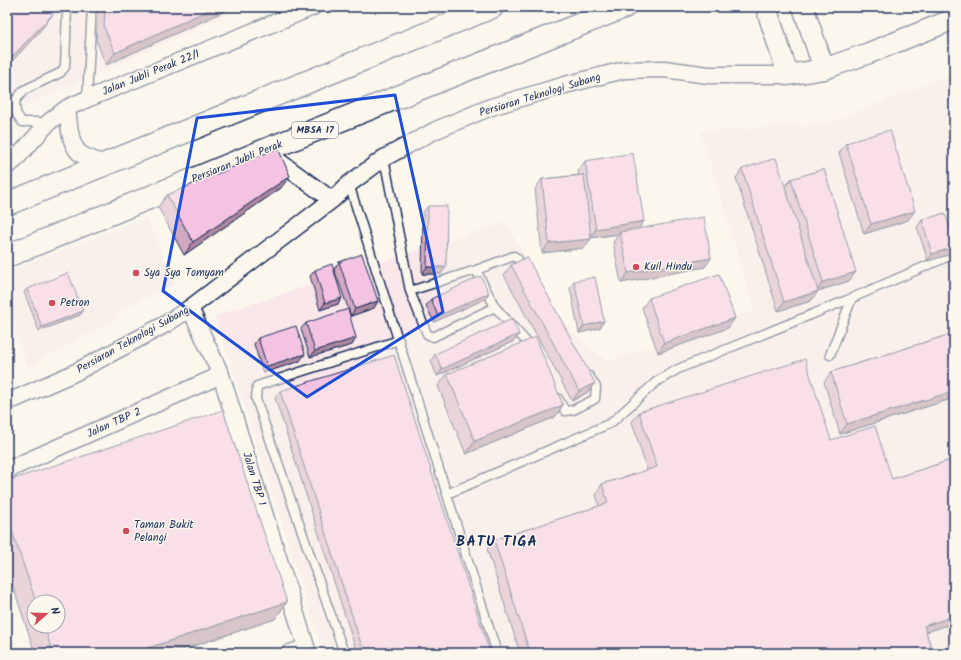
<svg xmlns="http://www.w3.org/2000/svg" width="961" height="660" font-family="Kalam,sans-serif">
<rect width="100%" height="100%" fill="#fbf7ec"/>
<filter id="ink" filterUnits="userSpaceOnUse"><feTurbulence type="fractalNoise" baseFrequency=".025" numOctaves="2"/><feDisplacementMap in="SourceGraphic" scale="8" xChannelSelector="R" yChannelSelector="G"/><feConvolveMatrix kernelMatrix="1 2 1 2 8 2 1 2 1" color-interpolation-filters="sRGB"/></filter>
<g filter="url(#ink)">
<path fill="#f9e7e9" d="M7 7H245L11 113 7 118Z
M954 73V653H323L215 316 505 222 569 329 607 361 754 311 700 131 825 124Z
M147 217 175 283 115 314 117 319 28 367 7 314V271Z"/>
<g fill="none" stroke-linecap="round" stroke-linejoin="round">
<defs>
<path id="service" d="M87 99 92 7
M49 122H22L16 113 15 101 24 90 60 73 65 67 67 7
M7 141 14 161
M384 158 410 291 476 270 514 256 517 258 525 270
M349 184 497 653
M476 270 495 307 533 349
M410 291 427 334 433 337 495 307
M830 355 852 298
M558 398 565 411 573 410 595 399 596 387 589 376
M447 494 611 423 656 382 678 369 852 298 954 254
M344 653 256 399 257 386 399 340"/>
<path id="minor" d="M67 108C69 122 69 147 82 155 89 159 98 161 106 165
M270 155 332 200
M7 166 14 161 49 122 67 108 87 99 313 7
M190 308 221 375 308 653
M7 401 15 399 74 373 166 324 190 308 332 200 349 184 384 158 436 130 491 107 565 85 624 70 664 69 708 75H788
M7 470 221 375
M290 653 306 648"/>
<path id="tertiary" d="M766 7 788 75 824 69 869 53 954 19
M803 7 824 69"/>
<path id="primary" d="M7 204 492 7
M7 256 263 151 624 7"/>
</defs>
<use href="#service" stroke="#1b2f5e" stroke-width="11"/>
<use href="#minor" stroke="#1b2f5e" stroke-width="19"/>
<use href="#tertiary" stroke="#1b2f5e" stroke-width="23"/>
<use href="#primary" stroke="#1b2f5e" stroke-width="25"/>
<use href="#service" stroke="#fbf7ec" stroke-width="8"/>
<use href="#minor" stroke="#fbf7ec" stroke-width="16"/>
<use href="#tertiary" stroke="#fbf7ec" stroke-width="20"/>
<use href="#primary" stroke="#fbf7ec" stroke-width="22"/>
</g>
<path fill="#d3a8c2" stroke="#1b2f5e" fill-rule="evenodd" d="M96 7H234L106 65 96 40Z
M846 143 908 220 864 234 839 153Z
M585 161 644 221 638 229 711 258 705 267 621 283 613 242 619 234 591 238 584 248 542 253 535 189 542 179 579 175 578 171Z
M742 169 785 187 791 179 849 281 818 291 811 301 778 311 736 178Z
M281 188 184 255 158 207 167 195Z
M428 206 446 267 441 274H422L423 212Z
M922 220 954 241V249L951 254 928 261 917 227Z
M339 262 378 301 374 308 351 316 334 269Z
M511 265 588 392 572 401 504 275Z
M315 270 342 298 338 304 320 310 310 276Z
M574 281 600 328 579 333 570 288Z
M27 289 83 311 80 315 39 331 24 292Z
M649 298 735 318 728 328 658 353 642 308Z
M431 299H485L434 322 426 306Z
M306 323 356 338 352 345 310 357 301 329Z
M954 333V398L840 434 824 382 831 372Z
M519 334 514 341 437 376 431 361 435 354Z
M258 338 300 361 263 373 254 344Z
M447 374 563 405 555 417 466 454 438 386Z
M280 391 490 653H357L275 398Z
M639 412 831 440 892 479 954 459V623L926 632 933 653H520L487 549 494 540 599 506 596 494 602 484 647 470 632 422Z
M7 481 287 602 275 619 172 653H35L7 568ZM34 602H58V626H34Z"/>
<path fill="#ac889e" stroke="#1b2f5e" d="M215 7H234L106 65 115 53Z
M53 14 41 30 7 67V62Z
M290 176 281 188 184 255 193 242Z
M915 211 908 220 864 234 871 224Z
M644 221 637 231 620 232 619 234 589 238 596 229Z
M591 239 584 248 542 253 549 243Z
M954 247V249L951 254 928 261 932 254Z
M711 258 705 267 621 283 628 273Z
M427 267H446L441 274H422Z
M856 272 849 281 818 291 811 301 778 311 784 302 816 292 823 282Z
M489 293 485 299 434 322 438 316Z
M342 298 338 304 320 310 325 303Z
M378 301 374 308 351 316 355 309Z
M83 311 80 315 39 331 42 327Z
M735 318 728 328 658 353 664 343Z
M604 321 600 328 579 333 584 326Z
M519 334 514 341 437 376 442 369Z
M356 338 352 345 310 357 315 351Z
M305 354 300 361 263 373 267 366Z
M595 383 588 392 572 401 579 391Z
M954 391V398L840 434 847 424Z
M563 405 555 417 466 454 475 441Z
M287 602 275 619 172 653H133Z
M954 616V623L917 635 924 626Z"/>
<path fill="#f5c3e2" stroke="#1b2f5e" d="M7 7H46L53 14 7 62Z
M105 7H215L115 53 104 27Z
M890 130 915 211 871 224 846 143Z
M278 148 290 176 193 242 167 195Z
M633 153 644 221 596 229 585 161Z
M776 158 818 291 784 302 742 169Z
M824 169 856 272 823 282 791 179Z
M584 175 591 239 549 243 542 179Z
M428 206H447L446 267H427Z
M945 213 954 241V247L932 254 922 220Z
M704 217 711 258 628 273 620 232Z
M362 254 378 301 355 309 339 262Z
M527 257 595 383 579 391 511 265Z
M332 264 342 298 325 303 315 270Z
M68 273 83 311 42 327 27 289Z
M719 274 735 318 664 343 649 298Z
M481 276 489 293 438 316 431 299Z
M595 277 604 321 584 326 574 281Z
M348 309 356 338 315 351 306 323Z
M512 319 519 334 442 369 435 354Z
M296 326 305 354 267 366 258 338Z
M954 333V391L847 424 831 372Z
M536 337 563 405 475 441 447 374Z
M394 355 490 653H364L280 391Z
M805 359 831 440 875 426 892 479 954 459V616L924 626 933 653H530L494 540 608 503 602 484 657 467 639 412Z
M223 410 287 602 133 653H53L44 626H58V602H36L7 516V481Z"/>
</g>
<path d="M0 0H961V660H0ZM395 95 443 312 307 397 163 291 197 118Z" fill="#fbf7ec" fill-opacity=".55" fill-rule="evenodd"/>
<path fill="none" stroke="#1d4ed8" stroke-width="3" stroke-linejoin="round" d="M395 95 443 312 307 397 163 291 197 118Z"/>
<g fill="#d1495b" stroke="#fbf7ec" stroke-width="1.5">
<circle cx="636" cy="267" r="4"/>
<circle cx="136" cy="273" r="4"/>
<circle cx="52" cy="303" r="4"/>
<circle cx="126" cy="531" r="4"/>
</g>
<g text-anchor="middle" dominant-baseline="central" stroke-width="3" stroke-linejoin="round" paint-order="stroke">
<rect fill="#fbf7ec" stroke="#5e6b89" stroke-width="1" x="292" y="122" width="46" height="16" rx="3"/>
<g font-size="10" font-weight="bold" fill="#1b2f5e">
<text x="315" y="130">MBSA 17</text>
</g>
<g font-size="11" fill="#1b2f5e" stroke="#fbf7ec">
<text transform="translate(151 73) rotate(-22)">Jalan Jubli Perak 22/1</text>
<text transform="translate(540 95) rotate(-17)">Persiaran Teknologi Subang</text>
<text transform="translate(237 162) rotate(-22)">Persiaran Jubli Perak</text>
<text transform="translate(133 340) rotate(-29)">Persiaran Teknologi Subang</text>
<text transform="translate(114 423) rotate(-24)">Jalan TBP 2</text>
<text transform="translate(254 479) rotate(73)">Jalan TBP 1</text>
</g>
<g font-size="11" fill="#1b2f5e" stroke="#fbf7ec" text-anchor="start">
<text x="644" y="267">Kuil Hindu</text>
<text x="144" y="273">Sya Sya Tomyam</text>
<text x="60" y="303">Petron</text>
<text x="134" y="525">Taman Bukit<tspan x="134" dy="13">Pelangi</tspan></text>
</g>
<g font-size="15" font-weight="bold" letter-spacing="1" fill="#1b2f5e" stroke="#fbf7ec">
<text x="497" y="542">BATU TIGA</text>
</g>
</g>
<rect width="961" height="660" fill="none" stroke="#fbf7ec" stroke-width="24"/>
<rect x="12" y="12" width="937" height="636" fill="none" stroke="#1b2f5e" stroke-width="1.5" filter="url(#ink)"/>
<g transform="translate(46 614) rotate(70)"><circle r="19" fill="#fbf7ec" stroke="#a1a7b3"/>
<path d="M0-3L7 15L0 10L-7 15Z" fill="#d1495b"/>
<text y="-6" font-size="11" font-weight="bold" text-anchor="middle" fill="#1b2f5e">N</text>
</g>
</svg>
